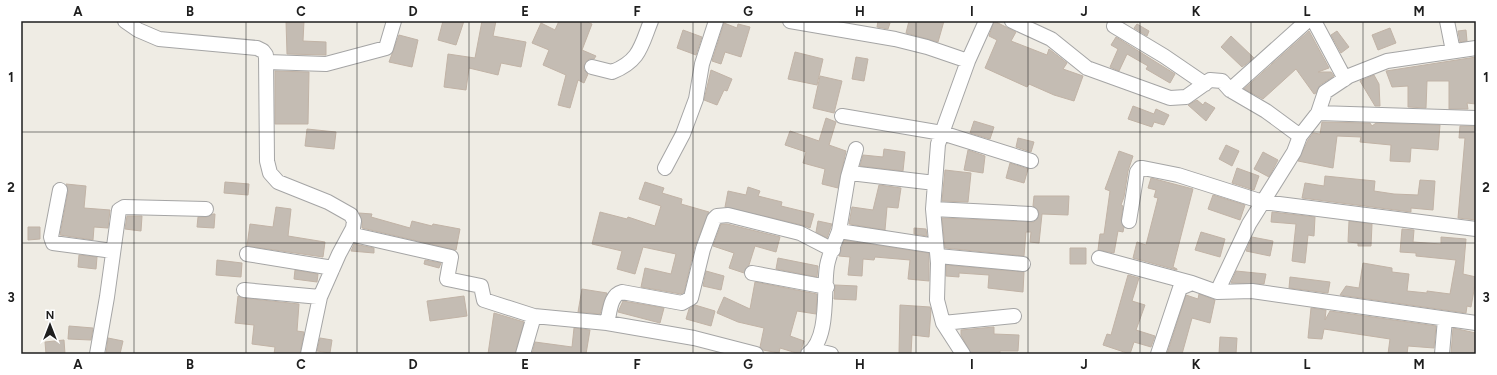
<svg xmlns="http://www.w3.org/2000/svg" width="1497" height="375" font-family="Figtree,sans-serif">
<rect width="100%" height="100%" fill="#efece4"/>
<path fill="#c4bcb3" stroke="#c1b3a6" d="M286 21H304L303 41 326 42V55L287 54Z
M443 21H464L456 45 438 40Z
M482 21H496L493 36 526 42 521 67 501 63 498 75 469 68 466 90 444 87 448 54 475 58Z
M559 21H585L592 24 582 50 596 56 594 59H589L584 65V70L588 74 584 83 578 80 570 108 558 105 566 75 543 65 549 50 532 43 541 23 555 30Z
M878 21 890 23 888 29 877 27Z
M909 21H944L938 42 906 33Z
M994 21 1016 32 1011 41 1047 55 1049 49 1067 63 1063 69 1083 76 1074 101 1054 95 1029 84 1027 87 985 68 997 40 989 36Z
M724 23 737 28 738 24 750 27 741 57 725 52 721 64 712 61Z
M1137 24 1149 31 1147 36 1134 28Z
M1390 28 1396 43 1378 50 1372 35Z
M683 30 702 37 696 55 677 48Z
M1466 30 1467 41 1460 42 1458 31Z
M1309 31 1329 68 1318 72H1331L1334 76 1320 85 1316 93 1314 94 1296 69 1263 99 1244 89Z
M1337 31 1349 47 1341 53 1331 35Z
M399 35 418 40 412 67 389 62Z
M1231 36 1254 58 1242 67 1221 47Z
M1116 37 1175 74 1170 83 1146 69 1148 66 1127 54 1119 71 1110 67 1118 49 1111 45Z
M795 52 823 59 817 85 788 79Z
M856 57 868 59 864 81 852 79Z
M1476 57V104L1467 103 1468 109H1449V81H1427L1426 108 1408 107V86L1392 87 1386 71Z
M711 70 732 79 727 91 724 90 717 105 704 100Z
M275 71 309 72 308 124H275Z
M1374 75 1379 84 1380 106H1375L1360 81Z
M820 76 842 81 834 113 813 108Z
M1197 100 1203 105 1205 102 1215 108 1206 121 1188 105Z
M1133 106 1154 114 1156 109 1169 115 1164 125 1154 122 1152 127 1128 119Z
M826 118 836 122 829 145 846 151 838 188 822 184 825 169 803 163 806 152 785 145 790 131 819 141Z
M974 121 994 127 990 139 970 133Z
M1322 122 1370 123 1372 126 1376 123 1440 125 1438 150 1411 148 1410 162 1390 161 1391 145 1360 142 1361 137 1337 136 1333 168 1298 161 1308 140 1313 133 1320 134Z
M1460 126H1476V220L1458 218 1465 138H1459Z
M307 129 336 132 334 149 305 146Z
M1018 138 1034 142 1031 152 1016 147Z
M1226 145 1239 151 1232 166 1219 159Z
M884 149 905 152 903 171 860 166 863 155 883 157Z
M968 150 985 156 983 173 964 170Z
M1119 151 1133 156 1128 171 1124 197 1121 205 1123 206 1121 220 1124 227 1123 232 1118 231 1114 253 1098 250 1100 234H1104L1110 191 1105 189Z
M1263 152 1278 160 1269 177 1254 169Z
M1010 163 1028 169 1024 183 1006 178Z
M1237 168 1259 176 1254 190 1232 183Z
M945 170 971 173 968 202 942 201Z
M1325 176 1375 181 1374 191 1394 194 1418 195 1420 180 1435 181 1433 210 1411 208V212L1302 198 1305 183 1324 186Z
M1151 178 1193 189 1173 267 1177 269V270L1133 258 1137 242 1146 245 1158 198 1154 197 1156 190 1148 188Z
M225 182 249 184 248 195 224 193Z
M645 182 664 188 662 193 682 199 681 204 709 212 695 246 684 292 681 294 641 287 645 268 671 274 676 254 643 247 635 274 617 269 622 251 592 244 600 212 627 219 628 217 655 226 661 206 639 199Z
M66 184 86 186 84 208 110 210 108 228 94 227 93 240 60 235 68 192Z
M879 185 901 188 898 208 887 207 885 230 849 224 852 207 873 210Z
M748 187 760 191 758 196 782 202 781 206 814 214 810 228 802 225 725 207 728 191 746 195Z
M1213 195 1245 205 1240 220 1208 209Z
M1034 196H1069L1068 215 1042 214 1039 243 1030 242 1031 232H1026L1024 256 945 248 942 218 1034 222 1039 214 1038 210 1033 206Z
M276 207 291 209 288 236 325 242 323 257 247 246 250 224 273 227Z
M1272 212 1315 217 1314 236 1308 235 1305 263 1292 261 1296 224 1271 222Z
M359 213 372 214 371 217 410 228 412 221 432 226 433 224 460 229 456 250 362 228V222Z
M213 214H215L214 228 197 227 198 217H206Z
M127 216H142L141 231 125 229Z
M818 221 832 224 827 238 816 232Z
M1349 221 1372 224 1371 246H1358V243L1348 242Z
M721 224H727L780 237 776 252 755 246 749 265 744 273 729 268 734 253 713 246Z
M28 227H40V239L28 240Z
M914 228 926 229 927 236 914 234Z
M1402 229 1414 230 1413 242 1441 244V237L1466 239 1463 274 1476 277V279L1471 307 1467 306 1466 313 1340 295 1346 286 1359 288 1363 263 1392 268V272L1409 274 1407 291 1427 293V291L1450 294 1456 260 1416 256V253L1400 252Z
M1201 232 1225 239 1220 257 1195 250Z
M1252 237 1273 241 1270 256 1246 251Z
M844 240 929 253V281L908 279 910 260 875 257 874 260 863 259 862 276 848 275 850 257 839 256Z
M354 244 374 248V253L351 251Z
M1070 248H1086V264H1070Z
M79 255 97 257 96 269 78 267Z
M778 258 818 266 817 277 776 269Z
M217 260 242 263 241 277 216 275Z
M425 260 441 263 439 268 424 264Z
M946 265 1024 272 1023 292 988 288 989 275 959 273V277L946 276Z
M295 270 318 274 317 282 294 279Z
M706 271 724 276 721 290 703 286Z
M1236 271 1266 274 1264 284 1231 283Z
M1128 275 1139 278 1132 301 1145 305 1136 330 1155 336 1151 347 1134 342 1130 354 1103 345 1107 334 1111 335Z
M1290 277 1330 282 1328 293 1289 288Z
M755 282 817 294 816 314 797 311 790 336 804 341 800 354 780 348 779 353 763 350 760 347 764 328 738 322 717 313 724 297 750 309Z
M835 285 857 286 856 300 834 299Z
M582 289 607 293 600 314 578 312Z
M1199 294 1215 300 1210 323 1192 318 1182 354H1167L1186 295 1198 299Z
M238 296 243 298 299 304 297 331 304 332 300 354H274L275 347 252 344 254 325 235 323Z
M464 296 467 316 430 321 427 301Z
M623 301 664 308 660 323 618 312Z
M695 305 715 311 711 326 686 319 689 309Z
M900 305 930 307 931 310 929 337 912 335 911 354H899Z
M1311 308 1326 310 1325 320 1330 311 1436 326 1434 348 1408 346 1407 354H1388L1390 339 1324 329 1322 339 1308 338Z
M494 313 524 322 515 354H488Z
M69 326 93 328 91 340 68 339Z
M994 327V334L1019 335 1018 351H1000V354H971L961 335V330Z
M574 328 590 330 586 354H532L535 342 572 347Z
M1453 328 1476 333 1475 354H1451Z
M1220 337 1237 338 1236 354H1219Z
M108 338 123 341 120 354H106Z
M320 338 332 340 330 353 317 351Z
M64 340 65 354H46L45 342Z"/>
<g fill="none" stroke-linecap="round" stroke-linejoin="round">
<defs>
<path id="minor" d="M125 21 138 30 159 39 257 48 263 51 266 55 267 161 270 173 278 182 328 202 351 215 354 221 353 228 339 254 320 297 308 354
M790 21 895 39 927 47 968 61
M1012 21 1051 39 1087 68 1170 98 1186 97 1210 80 1222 81 1230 90 1307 21
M1314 21 1345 79
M1447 21 1453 51
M1114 26 1164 56 1205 84
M267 62 326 64 386 48 394 21
M592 67 612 72C640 61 641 46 651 21
M1230 90 1266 111 1300 136
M1318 113 1476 118
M842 116 942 133 1031 161
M665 168 683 134 696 99 702 64 716 21
M850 173 935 183
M60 190 51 237 53 243 113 251
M933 209 1031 214
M1129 221 1137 172 1140 168H1143L1178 175 1263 202 1476 229
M839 231 848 177 856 149
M350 234 451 257 447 279 481 286 484 300 534 316 523 354
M247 254 333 268
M938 256 1023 264
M1099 258 1192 283
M752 273 827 287
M244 290 320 297
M1217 292 1249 224 1294 152 1300 136 1318 113 1325 92 1349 76 1387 61 1476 48
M534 316 607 323 694 338 756 354
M607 323C610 312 610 295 622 292L682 303 691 298 703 249 714 219 717 216 728 215 800 233 833 250
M943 323 1014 316
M814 350 831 354
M97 354 107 297 119 210 124 207 206 209
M808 354C830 338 823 290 827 266 829 254 835 242 839 231L936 246
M963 354 943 323 937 300 938 263 933 209 938 144 968 61 986 21
M1158 354 1180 288 1192 283 1217 292 1252 291 1476 323
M1442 354 1445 319"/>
</defs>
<use href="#minor" stroke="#a5a5a5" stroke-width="16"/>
<use href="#minor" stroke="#fff" stroke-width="14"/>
</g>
<path fill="none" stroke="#1e1e1e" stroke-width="1" stroke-opacity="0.55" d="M134 21V354M246 21V354M357 21V354M469 21V354M581 21V354M693 21V354M804 21V354M916 21V354M1028 21V354M1140 21V354M1251 21V354M1363 21V354M21 132H1476M21 243H1476"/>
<rect width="1497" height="375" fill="none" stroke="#ffffff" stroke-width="44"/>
<g transform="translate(50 325)" stroke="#ffffff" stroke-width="3" paint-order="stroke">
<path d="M0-3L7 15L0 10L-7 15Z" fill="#1e1e1e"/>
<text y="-6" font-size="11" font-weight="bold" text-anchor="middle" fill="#1e1e1e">N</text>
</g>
<rect x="22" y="22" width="1453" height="331" fill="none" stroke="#1e1e1e" stroke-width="1.5"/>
<g font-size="13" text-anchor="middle" font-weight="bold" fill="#1e1e1e">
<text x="78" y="16">A</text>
<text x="190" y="16">B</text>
<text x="301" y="16">C</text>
<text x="413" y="16">D</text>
<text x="525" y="16">E</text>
<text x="637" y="16">F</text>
<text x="748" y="16">G</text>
<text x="860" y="16">H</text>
<text x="972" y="16">I</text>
<text x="1084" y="16">J</text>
<text x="1196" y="16">K</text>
<text x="1307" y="16">L</text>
<text x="1419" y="16">M</text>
<text x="11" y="82">1</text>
<text x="1486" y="82">1</text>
<text x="11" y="192">2</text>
<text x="1486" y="192">2</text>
<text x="11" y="302">3</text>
<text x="1486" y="302">3</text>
<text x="78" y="369">A</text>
<text x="190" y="369">B</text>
<text x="301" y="369">C</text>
<text x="413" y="369">D</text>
<text x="525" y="369">E</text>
<text x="637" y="369">F</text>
<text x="748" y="369">G</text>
<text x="860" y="369">H</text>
<text x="972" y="369">I</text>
<text x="1084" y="369">J</text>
<text x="1196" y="369">K</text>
<text x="1307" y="369">L</text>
<text x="1419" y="369">M</text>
</g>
</svg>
